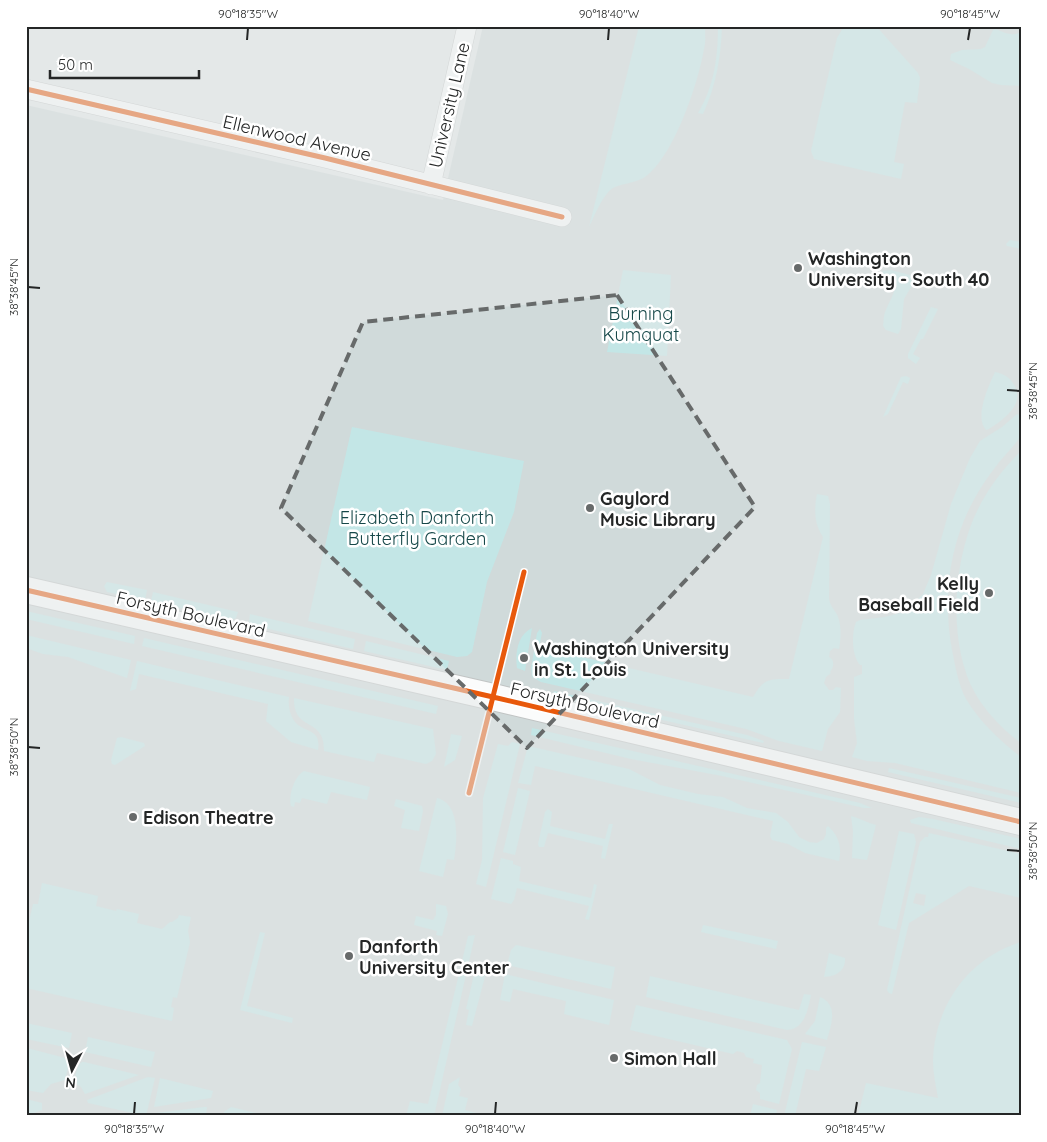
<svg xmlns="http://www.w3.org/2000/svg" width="1047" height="1142" font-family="Quicksand,sans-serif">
<rect width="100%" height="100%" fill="#e4e8e8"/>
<path fill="#d0dada" d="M483 26H1021V1116H26V105L443 200Z"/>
<path fill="#c3e6e6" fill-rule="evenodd" d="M639 26H705C705 34 706 42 704 49 698 84 674 156 645 177 636 183 623 183 613 188 603 194 594 217 589 227Z
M718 26H722C721 57 716 86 703 114L698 113C714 87 718 57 718 26Z
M844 26H876L918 73 920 78 917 103 905 102 894 162 904 164 901 179 814 159 811 151 820 111 837 38Z
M996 29C1005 33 1012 37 1021 32V86L1001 85 992 83 969 69 950 60 951 54 962 50 981 49 985 47 993 30Z
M1010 240 1021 242V249L1007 246 1006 244Z
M623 270 671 275 667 356 607 352Z
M891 270 910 275 914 282 904 299 901 329 898 334 886 330 883 326C884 321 883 316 886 310 892 294 904 284 881 275V273L883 271Z
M931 307 938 309 923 339H921L913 354 920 358 916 364 908 358V354Z
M995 372C1004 374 1010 377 1014 385 1026 404 1003 420 989 429L986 430C974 417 989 385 995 372Z
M906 376 910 378 908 384 903 382 888 414 883 417 901 377Z
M1017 414 1021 416C1021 421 1022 430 1021 435 1019 441 1002 458 997 465 989 475 982 485 976 496 948 544 942 602 953 655 956 670 959 686 966 699 980 722 1000 741 1021 757V793L895 763 867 761 852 757 857 743 854 719V677L862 674V665H860C852 656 851 635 856 622L860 620 885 617 900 613 913 604 923 594 931 575 951 504 970 458 980 441 1002 427Z
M352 427 524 461 514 512 487 582 472 652 467 656 457 657 308 621Z
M1021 451V743C1003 730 986 712 975 693 947 643 953 559 978 509 989 487 1004 468 1021 451Z
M817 494 828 496 830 504 829 599C830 605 833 608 836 613 842 622 841 639 839 649L834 648 830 651 829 657C835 660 834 667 830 672L831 673 826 677 824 683 829 690H833L836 687 841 688 840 712 828 729 822 751 779 741 746 729 541 682 532 677 531 668 537 633 540 629 542 633 539 647 753 697C764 679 767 679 789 679L823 537C814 524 814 509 817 494Z
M107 582 147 590 145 600 107 592 104 586Z
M153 592 238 612 236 618 231 620 151 601Z
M26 611 135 636 134 644 26 619Z
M250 614 355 639 353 649 252 625 249 622Z
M532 628 525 671 517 668C515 654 517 635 532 628Z
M26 635 131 660 127 678 68 657 43 654 26 648Z
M144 638 438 706 436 714 142 646Z
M366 641 449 661 447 670 364 651Z
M137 661 289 697C288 707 290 717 297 724 308 733 321 730 318 750L291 742 266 721 268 704 139 674 136 689 130 691Z
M554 691 747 735 764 741 763 743 553 695Z
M294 698 433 729 436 754 432 761 426 764 377 753 374 762 324 751C325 716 293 733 294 698Z
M532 728 860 803 872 808H864L722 776 631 759 531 735Z
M451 734 462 736 455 760 444 767Z
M117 738 121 737 144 743 145 746 115 765 112 764 111 760Z
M512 742 520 744 486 887 476 884 482 860 483 798 498 744 508 746Z
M528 746 629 769 660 785 698 794 723 797 747 808 776 813 788 822 799 837 809 842 817 843 824 839 826 834V828L828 826C839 836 842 847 839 861L805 853 788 844 772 840 770 836 773 821 535 766 531 785 518 783Z
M889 768 1021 798V803L888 772Z
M304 771 370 787 367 800 331 792 327 804 302 798 300 803 295 802 294 807 291 806C288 797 294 776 304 771Z
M518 788 530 791 515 855 503 852Z
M437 798C461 804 457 841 454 860L447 859 443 877 419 871Z
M396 799 422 806 423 811 419 831 401 828 405 810 394 806Z
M548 809 552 812 550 826 605 839 609 824H613L605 859 601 858 603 846 548 833 544 847H539L538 844 545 812Z
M851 816C860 818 867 823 876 825L867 860 852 858 853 831Z
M919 817 933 819 1021 839V849L911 823 910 820Z
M899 831 914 834 916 842 896 930 878 925Z
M929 833 1021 854V898L969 886 909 923 892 994 889 993 887 990 920 842 925 837H928ZM916 893 926 895 924 906 913 903Z
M501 858 513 861V864L521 867 519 881 591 898 594 884 597 885 589 920 585 919 589 906 517 888 514 900 511 904 491 899Z
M42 883 98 896 96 906 116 911 117 909 139 914 137 923 162 929 170 922H172L178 918 179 915 191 917 188 931 190 942 177 998 173 997 171 1007 174 1008 172 1021 26 988V934L33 904H38Z
M436 904 446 906 448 914 442 936 436 935 437 931 414 925 416 916 433 920 436 915Z
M703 925 778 941 776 949 701 932Z
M260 932 265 933 247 1006 293 1018 292 1023 240 1010Z
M475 935 434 1116H406L410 1101 428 1104 468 936Z
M1021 942V1116H858L866 1083 938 1098C936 1086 933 1073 933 1060 935 1006 968 958 1021 942Z
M516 945 615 967 611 989 507 965 511 950Z
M829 953 845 958C846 971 835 977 824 977Z
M476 966 487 969 472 1026 466 1025 469 1010 466 1009Z
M505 974 614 1000 609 1025 564 1014 566 1001 513 989 510 1002 500 1000Z
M650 976 799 1010 804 994 811 995C808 1009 805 1029 787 1030L646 997Z
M820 997C839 1005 831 1025 827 1040L805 1034 815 1021Z
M636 1005 787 1040 792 1049 779 1104 760 1099V1093L756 1090 757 1085 760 1083 762 1065 753 1063 754 1059 746 1057 744 1053 737 1051 733 1054 630 1030Z
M26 1023 72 1033 69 1048 26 1039Z
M88 1037 155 1052 151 1067 85 1052Z
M802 1042 826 1047 819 1071 806 1069 795 1116H784Z
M27 1048 69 1059V1064L65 1080 51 1084 43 1093 26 1090Z
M82 1062H84L139 1075 85 1094 81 1087 74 1082 78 1065Z
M148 1077 155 1078 146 1116 88 1103 87 1100Z
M460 1077 458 1085 461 1089 459 1096 468 1098 465 1110 487 1116H442L449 1084Z
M160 1078 213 1091 211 1098 154 1107Z
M26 1099 42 1103V1110L26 1116Z
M753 1104 777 1110 776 1116H750Z
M204 1107H207L206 1116H153L156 1113Z
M231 1107 235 1108 268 1116H223L224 1112Z"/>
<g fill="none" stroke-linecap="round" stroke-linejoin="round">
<defs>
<path id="minor" d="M26 89 325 158 562 217
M431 185 467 26"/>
<path id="secondary" d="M26 590 493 697 1021 822"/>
</defs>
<use href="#minor" stroke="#c1c4c4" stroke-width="20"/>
<use href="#secondary" stroke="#c1c4c4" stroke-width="28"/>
<use href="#minor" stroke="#fbfcfc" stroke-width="19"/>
<use href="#secondary" stroke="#fbfcfc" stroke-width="26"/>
<defs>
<path id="cycleway" d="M26 89 325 158 562 217
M26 590 493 697 1021 822
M469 793 524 572"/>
</defs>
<use href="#cycleway" stroke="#fff" stroke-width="8"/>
<use href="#cycleway" stroke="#e8590c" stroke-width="5"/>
</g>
<path d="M0 0H1047V1142H0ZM617 295 755 507 527 748 281 508 363 322Z" fill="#e4e8e8" fill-opacity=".55" fill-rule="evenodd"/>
<path fill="none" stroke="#676a6a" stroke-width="4" stroke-dasharray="10 6" stroke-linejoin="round" d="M617 295 755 507 527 748 281 508 363 322Z"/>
<path fill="none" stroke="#242626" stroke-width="2" d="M247 40 248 28M608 40 609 28M968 40 970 28M28 287 40 288M1007 390 1020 391M28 747 40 748M1007 850 1020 851M134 1114 135 1102M495 1114 496 1102M855 1114 857 1102"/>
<g fill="#676a6a" stroke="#fff" stroke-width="2">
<circle cx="798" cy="268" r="5"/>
<circle cx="590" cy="508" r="5"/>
<circle cx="989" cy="593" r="5"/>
<circle cx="524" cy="658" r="5"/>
<circle cx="133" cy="817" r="5"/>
<circle cx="349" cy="956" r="5"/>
<circle cx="614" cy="1058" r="5"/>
</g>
<g text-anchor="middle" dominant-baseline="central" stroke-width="5" stroke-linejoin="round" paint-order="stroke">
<g font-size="18" fill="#242626" stroke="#fff">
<text transform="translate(449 105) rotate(-77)">University Lane</text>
<text transform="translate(297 138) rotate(13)">Ellenwood Avenue</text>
<text transform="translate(191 614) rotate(13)">Forsyth Boulevard</text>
<text transform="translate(585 705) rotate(13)">Forsyth Boulevard</text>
</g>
<g font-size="18" font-weight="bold" fill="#242626" stroke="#fff" text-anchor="start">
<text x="808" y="258">Washington<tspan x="808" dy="21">University - South 40</tspan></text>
<text x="600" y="498">Gaylord<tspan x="600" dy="21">Music Library</tspan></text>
<text x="979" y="583" text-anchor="end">Kelly<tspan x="979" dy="21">Baseball Field</tspan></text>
<text x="534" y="648">Washington University<tspan x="534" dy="21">in St. Louis</tspan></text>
<text x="143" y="817">Edison Theatre</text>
<text x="359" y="946">Danforth<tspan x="359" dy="21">University Center</tspan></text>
<text x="624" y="1058">Simon Hall</text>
</g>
<g font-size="18" fill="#164849" stroke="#fff">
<text x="641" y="313">Burning<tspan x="641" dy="21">Kumquat</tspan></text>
<text x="417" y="517">Elizabeth Danforth<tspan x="417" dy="21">Butterfly Garden</tspan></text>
</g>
</g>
<rect width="1047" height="1142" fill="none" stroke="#ffffff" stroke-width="55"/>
<g transform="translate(72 1070) rotate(186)" stroke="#ffffff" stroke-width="4" paint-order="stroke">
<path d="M0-4L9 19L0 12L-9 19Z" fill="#242626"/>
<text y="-8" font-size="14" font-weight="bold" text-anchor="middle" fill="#242626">N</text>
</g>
<path d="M50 70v8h149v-8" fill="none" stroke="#242626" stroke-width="2.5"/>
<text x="58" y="70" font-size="15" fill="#242626" stroke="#ffffff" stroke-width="4" paint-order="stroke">50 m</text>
<rect x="28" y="28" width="992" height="1086" fill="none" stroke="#242626" stroke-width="2"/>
<g font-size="12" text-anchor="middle" fill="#242626">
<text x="248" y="18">90°18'35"W</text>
<text x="609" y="18">90°18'40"W</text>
<text x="970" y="18">90°18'45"W</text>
<text transform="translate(14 287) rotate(-90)" y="4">38°38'45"N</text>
<text transform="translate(1033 391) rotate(-90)" y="4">38°38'45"N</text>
<text transform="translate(14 747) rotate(-90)" y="4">38°38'50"N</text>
<text transform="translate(1033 851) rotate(-90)" y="4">38°38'50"N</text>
<text x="134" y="1133">90°18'35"W</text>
<text x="495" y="1133">90°18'40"W</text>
<text x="855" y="1133">90°18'45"W</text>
</g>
</svg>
